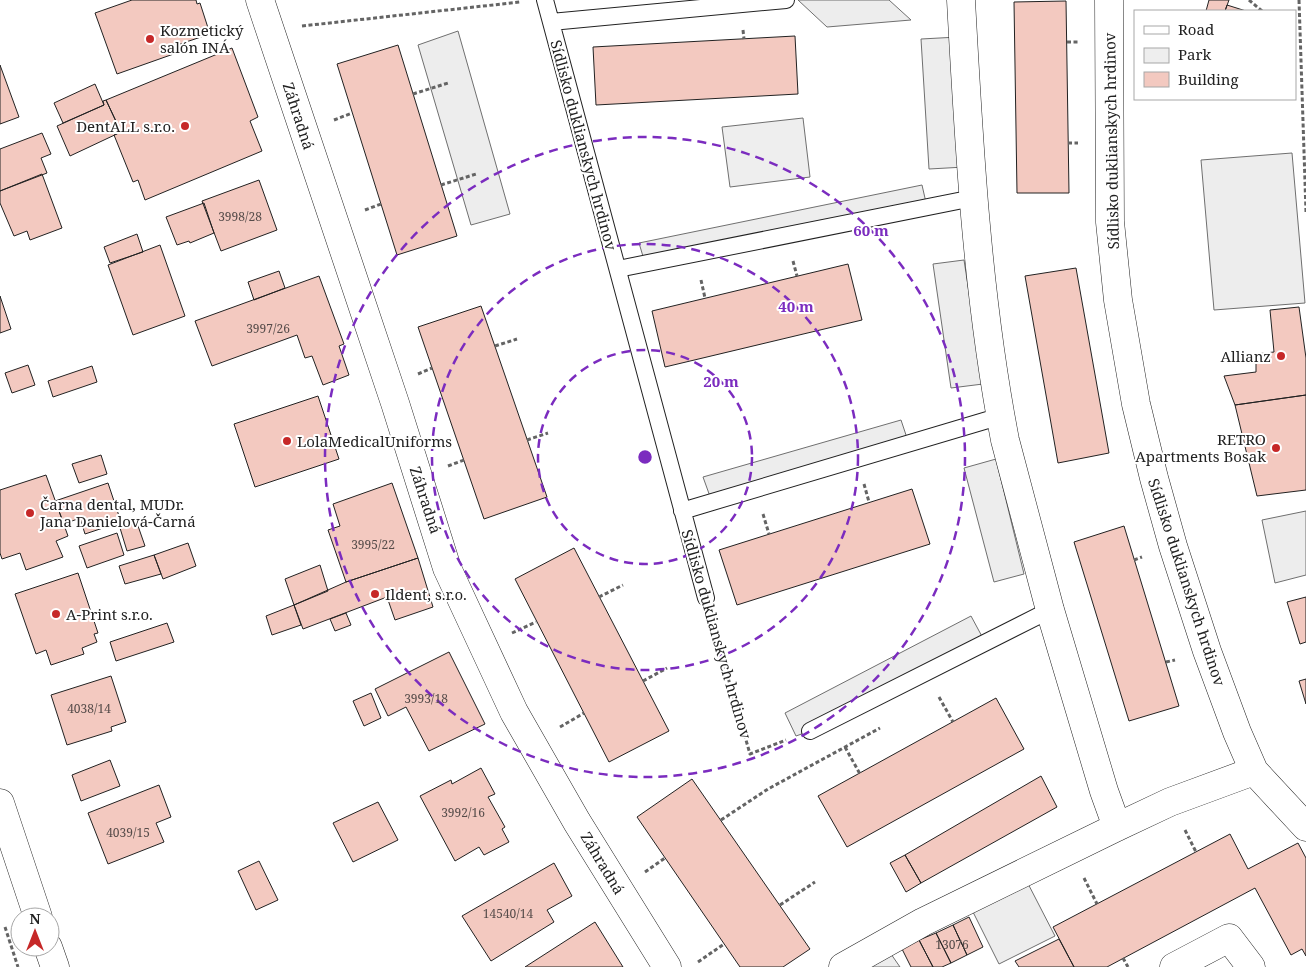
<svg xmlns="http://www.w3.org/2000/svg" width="1306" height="967" font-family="'Noto Serif',serif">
<rect width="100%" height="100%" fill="#fff"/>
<path fill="#eee" stroke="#6f6f6f" d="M803 118 810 177 730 187 722 127Z"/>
<path fill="#ededed" stroke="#6f6f6f" d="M798 0H889L911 20 827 27Z
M458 31 510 214 471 225 418 45Z
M958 37 965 167 929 169 921 39Z
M1292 153 1305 303 1214 310 1201 160Z
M922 185 927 207 645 263 639 243Z
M964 260 983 384 951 388 933 264Z
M901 420 909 444 712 502 703 477Z
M996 459 1024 574 994 582 964 468Z
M1306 511V575L1275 583 1262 520Z
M971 616 985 642 810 731 796 736 785 713Z
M1022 872 1055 936 999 964 967 900Z
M891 954 900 967H870Z"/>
<path fill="#f3c9c0" stroke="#222" d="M132 0H196L197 4 200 3 210 34 180 44 182 51 117 74 95 13Z
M1209 0H1229L1225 11H1206Z
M1066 1 1069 193H1017L1014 2Z
M1227 5 1246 11H1225Z
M795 36 798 94 596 105 593 47Z
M398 45 457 236 397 255 337 64Z
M232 48 258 117 250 121 262 151 145 200 138 180 133 182 114 135 121 132 106 100Z
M0 65 19 117 0 124Z
M95 84 104 105 63 123 54 103Z
M106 100 121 132 70 156 57 126 104 105 103 101Z
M42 133 51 154 41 158 47 173 0 191V149Z
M42 174 62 228 30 240 27 231 14 236 0 203V191Z
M259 180 277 230 221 251 202 201Z
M204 203 214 233 190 243 189 241 177 245 166 217Z
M137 234 143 252 110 263 104 247Z
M160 245 185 316 133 335 108 265Z
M848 264 862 320 665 367 652 311Z
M1076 268 1109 453 1058 463 1025 276Z
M279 271 285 288 254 300 248 282Z
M319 276 344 344 339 346 349 375 323 385 312 356 305 358 297 335 212 366 195 321Z
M0 296 11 329 0 333Z
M481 306 547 497 484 519 418 327Z
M1299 307 1306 358V395L1235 405 1224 376 1256 372V354L1274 352 1270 310Z
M28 365 35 385 12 393 5 373Z
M92 366 97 382 53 397 48 381Z
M1306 395V490L1257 496 1235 405Z
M318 396 339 459 255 487 234 424Z
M101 455 107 474 79 483 72 464Z
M46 475 68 536 56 541 63 557 26 570 20 553 2 559 0 553V490Z
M108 483 121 522 85 534 80 518 64 524 55 501Z
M392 483 418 558 346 582 328 530 340 526 333 504Z
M912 489 930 544 737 605 719 550Z
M137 523 145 546 127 551 120 528Z
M1124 526 1179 706 1129 721 1074 542Z
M117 533 124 555 87 568 79 546Z
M188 543 196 566 163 579 154 555Z
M574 548 669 731 609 762 515 579Z
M154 555 161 574 125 584 119 566Z
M418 558 433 607 395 620 387 597 303 629 294 605 346 582Z
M320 565 328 591 294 605 285 579Z
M78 573 98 633 94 634 97 642 82 648 84 654 51 665 46 650 36 654 15 594Z
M1306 597V642L1300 644 1287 602Z
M294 605 301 625 272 635 266 616Z
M346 613 351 625 335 631 330 619Z
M167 623 174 642 116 661 110 642Z
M449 652 485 724 429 751 406 707 388 716 375 689Z
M111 676 126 722 111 727 112 731 67 745 51 695Z
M1306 679V704L1299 681Z
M371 693 381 718 364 726 353 701Z
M996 698 1024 749 847 847 818 796Z
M110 760 120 786 81 801 72 775Z
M481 768 495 794 488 797 505 827 502 829 509 842 484 855 479 847 455 861 420 796 451 780 452 784Z
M1041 776 1057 807 921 883 905 855Z
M692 779 810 949 783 967H740L637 817Z
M159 785 171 817 156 823 164 842 108 864 88 813Z
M378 802 398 840 353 862 333 823Z
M1230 834 1248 869 1298 843 1306 858V956L1302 949 1291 955 1255 888 1107 967H1074L1053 927Z
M905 855 921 883 906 892 890 863Z
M259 861 278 900 256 910 238 871Z
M554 863 572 896 547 910 554 922 491 961 462 916Z
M969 917 983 947 967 955 953 925Z
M595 922 623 967H525Z
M953 925 967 955 951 963 936 933Z
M936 933 951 963 942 967H933L919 940Z
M1059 939 1074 967H1019L1015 961Z
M919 940 933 967H911L902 949Z"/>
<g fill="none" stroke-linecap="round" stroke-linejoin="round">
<defs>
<path id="lane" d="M545 0 706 598
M551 22 786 0
M618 269 973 198
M682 511 1001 416
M810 731 1050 610"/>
<path id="street" d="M260 0 395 403 447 568 514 712 577 822 667 967
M961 0C969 147 977 295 1005 440L1050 610 1104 791 1117 827
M1109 0 1110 222 1118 300 1136 404 1154 478 1173 546 1207 651 1237 732 1254 771 1306 827
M0 803 38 917
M48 947 55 967
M843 967 923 922 1117 827 1170 802 1254 771
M1174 967 1229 938 1251 967"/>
</defs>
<use href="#lane" stroke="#222" stroke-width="18"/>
<use href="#street" stroke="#222" stroke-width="29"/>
<path stroke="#646464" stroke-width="3" stroke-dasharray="4 2.5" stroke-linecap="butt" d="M1249 0 1262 11
M1299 0 1306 212
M302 26 520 2
M743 30 744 39
M1067 42H1078
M413 94 448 83
M334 120 352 113
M1068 143H1078
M441 185 476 174
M365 210 381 204
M793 261 797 276
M701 280 705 298
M495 346 517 339
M418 374 432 368
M527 440 548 433
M448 466 464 460
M864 484 869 502
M763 514 769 534
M1134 560 1142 557
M599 597 623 585
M712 622 750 754 786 740
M512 633 536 622
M1166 662 1175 660
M643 681 667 668
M939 697 953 722
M560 727 584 713
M845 747 860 774
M721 820 768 789 880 728
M1185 830 1196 852
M645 872 665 858
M1084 878 1097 904
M780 905 815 882
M5 927 18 967
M1123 958 1128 967
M698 962 724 944"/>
<use href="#lane" stroke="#fff" stroke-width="16"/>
<use href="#street" stroke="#fff" stroke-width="28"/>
</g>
<g fill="none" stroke="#7b2cbf" stroke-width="2.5" stroke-dasharray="9 6">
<circle cx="645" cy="457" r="107"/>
<circle cx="645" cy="457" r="213"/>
<circle cx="645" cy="457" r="320"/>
</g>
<g fill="#c62828" stroke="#fff" stroke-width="2">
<circle cx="150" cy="39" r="5"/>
<circle cx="185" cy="126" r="5"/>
<circle cx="1281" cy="356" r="5"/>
<circle cx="287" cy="441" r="5"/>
<circle cx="1276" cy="448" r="5"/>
<circle cx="30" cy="513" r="5"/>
<circle cx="375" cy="594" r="5"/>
<circle cx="56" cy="614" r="5"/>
</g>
<g text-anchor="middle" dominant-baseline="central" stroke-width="4" stroke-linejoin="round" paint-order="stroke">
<g font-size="12" fill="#564c4a">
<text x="240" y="216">3998/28</text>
<text x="268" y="328">3997/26</text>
<text x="373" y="544">3995/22</text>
<text x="426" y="698">3993/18</text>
<text x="89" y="708">4038/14</text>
<text x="463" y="812">3992/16</text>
<text x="128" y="832">4039/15</text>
<text x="508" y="913">14540/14</text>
<text x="952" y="944">13076</text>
</g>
<g font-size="15" fill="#222" stroke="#fff" text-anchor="start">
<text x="160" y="30">Kozmetický<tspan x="160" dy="17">salón INÁ</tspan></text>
<text x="175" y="126" text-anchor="end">DentALL s.r.o.</text>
<text x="1271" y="356" text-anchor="end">Allianz</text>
<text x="1266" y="439" text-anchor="end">RETRO<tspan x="1266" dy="17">Apartments Bosak</tspan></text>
<text x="297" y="441">LolaMedicalUniforms</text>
<text x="40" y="504">Čarna dental, MUDr.<tspan x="40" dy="17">Jana Danielová-Čarná</tspan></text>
<text x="385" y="594">Ildent, s.r.o.</text>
<text x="66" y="614">A-Print s.r.o.</text>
</g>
<g font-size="15" fill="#222" stroke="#fff">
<text transform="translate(299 116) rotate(72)">Záhradná</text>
<text transform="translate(1111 141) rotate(-91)">Sídlisko duklianskych hrdinov</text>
<text transform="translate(584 145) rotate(75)">Sídlisko duklianskych hrdinov</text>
<text transform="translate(426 500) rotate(72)">Záhradná</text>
<text transform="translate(1187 582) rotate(72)">Sídlisko duklianskych hrdinov</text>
<text transform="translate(717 634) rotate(74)">Sídlisko duklianskych hrdinov</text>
<text transform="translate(603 863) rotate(59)">Záhradná</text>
</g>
</g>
<circle cx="645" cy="457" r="8" fill="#7b2cbf" stroke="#fff" stroke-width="2.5"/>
<g font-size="15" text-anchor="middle" font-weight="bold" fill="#7b2cbf" stroke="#fff" stroke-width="4" stroke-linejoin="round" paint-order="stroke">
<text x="871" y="236">60 m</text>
<text x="796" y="312">40 m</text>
<text x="721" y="387">20 m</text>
</g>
<rect x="1134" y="10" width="162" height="90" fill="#ffffff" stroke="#a7a7a7"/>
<rect x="1144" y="26" width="25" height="8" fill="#ffffff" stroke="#a7a7a7"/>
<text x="1178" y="35" font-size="15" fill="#222222">Road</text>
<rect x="1144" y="48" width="25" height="15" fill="#eeeeee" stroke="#a7a7a7"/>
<text x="1178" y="60" font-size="15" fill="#222222">Park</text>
<rect x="1144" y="72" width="25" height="15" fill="#f3c9c0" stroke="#a7a7a7"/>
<text x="1178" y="85" font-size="15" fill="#222222">Building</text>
<g transform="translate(35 932)"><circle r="24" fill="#ffffff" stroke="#a7a7a7"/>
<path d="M0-4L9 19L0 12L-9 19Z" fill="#c62828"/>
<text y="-8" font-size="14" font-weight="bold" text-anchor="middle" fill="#222222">N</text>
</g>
</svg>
